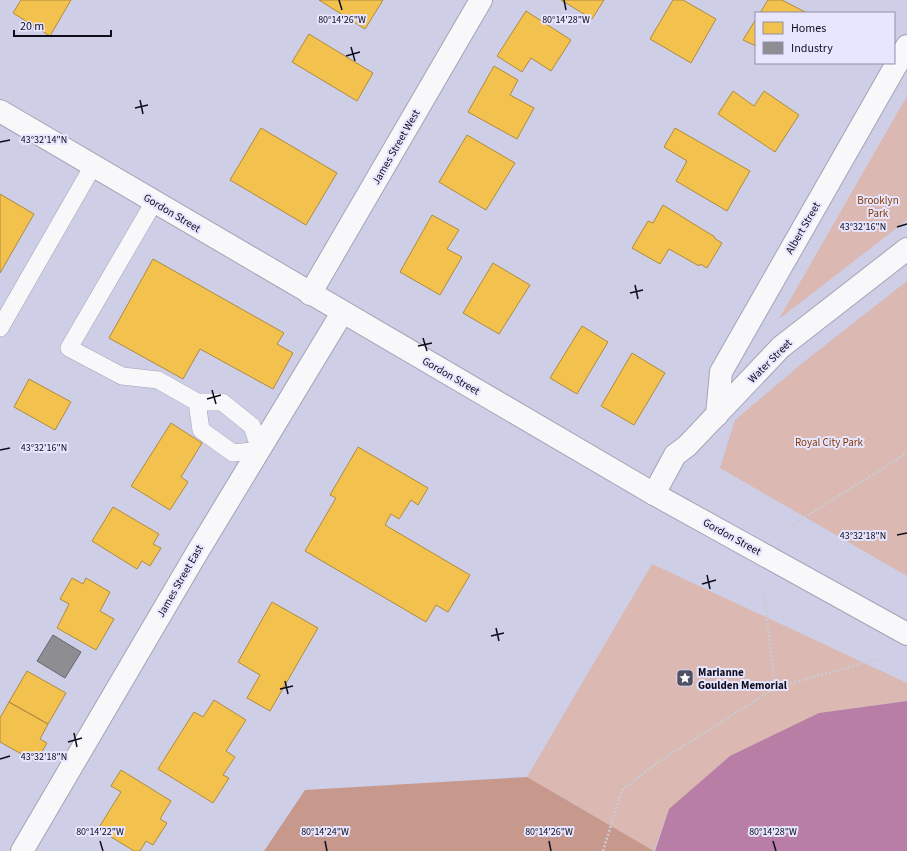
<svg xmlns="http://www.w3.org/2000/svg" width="907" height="851" font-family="'Source Sans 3',sans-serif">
<rect width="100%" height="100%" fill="#cecee6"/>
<path fill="#dbb8b1" d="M907 96V220L779 319Z
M907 281V576L720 468 735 420 805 361Z
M652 564 907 683V701L819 713 669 809 654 851 527 777Z"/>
<path fill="#c6998c" d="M527 777 654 851H264L305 790Z"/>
<path fill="#b87ea5" d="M907 701V851H655L669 809 730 756 819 713Z"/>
<path fill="#f2c14e" stroke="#ae8b3f" d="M21 0H71L50 36 13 13Z
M319 0H383L365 29Z
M561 0H604L592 19Z
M673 0H683L716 19 691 63 650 39Z
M768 0H782L807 13H760Z
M526 11 571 40 551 71 531 58 522 72 497 56Z
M756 19V46L743 40Z
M309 34 373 73 357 101 292 62Z
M494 66 518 80 510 95 534 108 517 139 468 112Z
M733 91 754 106 764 91 799 115 775 152 718 114Z
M261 128 337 173 306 225 230 180Z
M675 128 750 171 727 211 676 181 687 161 664 147Z
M467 135 515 163 486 210 439 182Z
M0 194 34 214 0 273Z
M663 205 715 237 714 238 722 243 707 268 700 264 699 266 669 249 660 264 632 248 648 221 653 223Z
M432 215 459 230 447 249 462 257 440 295 400 272Z
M153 259 284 333 277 344 293 353 273 389 200 349 183 379 109 338Z
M493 263 530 285 499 334 463 313Z
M582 326 608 342 577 394 550 378Z
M632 353 665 373 634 425 601 406Z
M29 379 71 402 55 430 14 407Z
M171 423 202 443 181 477 188 482 170 510 131 486Z
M358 447 428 488 418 505 411 500 399 519 391 514 385 525 470 575 448 612 436 605 426 622 305 551 336 498 330 495Z
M113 507 159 534 153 544 161 548 150 566 142 561 137 569 92 541Z
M72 578 83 584 86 578 110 592 100 611 114 619 96 650 57 628 69 604 60 599Z
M272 602 318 628 270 711 247 698 260 675 238 662Z
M27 671 66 693 48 724 9 702Z
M214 700 246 720 226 751 235 757 223 775 229 778 213 803 158 769 194 712 203 717Z
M9 702 48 724 40 739 47 743 36 762 0 742V718Z
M121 770 171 801 160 819 167 823 153 845 146 841 140 851H134L98 829 121 792 111 786Z"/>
<path fill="#8d8d92" stroke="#67676f" d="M53 635 81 652 65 678 37 661Z"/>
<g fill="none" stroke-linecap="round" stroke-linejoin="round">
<defs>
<path id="service" d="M154 202 69 348 122 376 158 380 197 402 201 430 233 453 260 450 252 426 222 402H197
M0 328 93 166"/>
<path id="minor" d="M310 294 481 0
M717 415 721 372 907 46
M22 851 195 556 342 313"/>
<path id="tertiary" d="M654 494 675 455 687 446 781 347 907 249"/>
<path id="secondary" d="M0 111 654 494 907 634"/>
</defs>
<use href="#service" stroke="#a4a3b6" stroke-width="18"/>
<use href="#minor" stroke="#a4a3b6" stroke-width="24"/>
<use href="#tertiary" stroke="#a4a3b6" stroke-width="24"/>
<use href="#secondary" stroke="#a4a3b6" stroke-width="24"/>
<path stroke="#cbcbd2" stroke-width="2.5" stroke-dasharray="2 2" stroke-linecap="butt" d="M791 526 907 453
M764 595 775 688
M603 851 622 790 658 762 775 688 877 659"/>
<use href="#service" stroke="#f8f8fb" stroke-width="17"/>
<use href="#minor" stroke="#f8f8fb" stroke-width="22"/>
<use href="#tertiary" stroke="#f8f8fb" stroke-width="22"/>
<use href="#secondary" stroke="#f8f8fb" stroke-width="22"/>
</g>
<path fill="none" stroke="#0f0d1d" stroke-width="1.5" d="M339 0 342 10M564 0 566 10M351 47 355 61M346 56 360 52M140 100 143 114M135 108 148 105M0 142 10 140M897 227 907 224M635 285 638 299M630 293 643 290M423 338 427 351M418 346 432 343M212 390 216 404M207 399 221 395M0 450 10 448M897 535 907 533M707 575 710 589M702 584 716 580M496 628 499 641M491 636 504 633M285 681 288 694M280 689 293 686M74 733 77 747M68 742 82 738M0 759 10 756M100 841 103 851M325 841 327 851M549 841 551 851M773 841 776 851"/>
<defs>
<symbol id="sight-square" viewBox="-11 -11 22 22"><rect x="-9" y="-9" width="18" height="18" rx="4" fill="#525163" stroke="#e7e6fe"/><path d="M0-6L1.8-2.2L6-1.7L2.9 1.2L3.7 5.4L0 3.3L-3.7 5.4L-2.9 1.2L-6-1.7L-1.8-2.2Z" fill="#fff"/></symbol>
</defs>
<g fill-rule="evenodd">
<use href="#sight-square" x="675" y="668" width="20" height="20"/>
</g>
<g text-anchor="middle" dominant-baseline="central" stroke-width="4" stroke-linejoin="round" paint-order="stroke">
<g font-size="11" fill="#0f0d1d" stroke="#e7e6fe">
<text transform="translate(396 147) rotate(-60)">James Street West</text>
<text transform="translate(172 213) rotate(31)">Gordon Street</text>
<text transform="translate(803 228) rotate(-60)">Albert Street</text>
<text transform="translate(770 361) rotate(-45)">Water Street</text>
<text transform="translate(451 376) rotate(30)">Gordon Street</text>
<text transform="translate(732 537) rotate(29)">Gordon Street</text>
<text transform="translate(180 581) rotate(-60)">James Street East</text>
</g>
<g font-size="11" fill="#863903" stroke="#e7e6fe">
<text x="878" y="200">Brooklyn<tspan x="878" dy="13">Park</tspan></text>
<text x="829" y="442">Royal City Park</text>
</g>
<g font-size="11" font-weight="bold" fill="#0f0d1d" stroke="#e7e6fe" text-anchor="start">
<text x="698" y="672">Marianne<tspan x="698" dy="13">Goulden Memorial</tspan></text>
</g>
</g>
<g font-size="10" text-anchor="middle" fill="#0f0d1d" stroke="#e7e6fe" stroke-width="4" stroke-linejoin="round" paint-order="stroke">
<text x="342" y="23">80°14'26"W</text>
<text x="566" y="23">80°14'28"W</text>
<text x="44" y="143">43°32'14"N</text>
<text x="863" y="230">43°32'16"N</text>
<text x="44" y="451">43°32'16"N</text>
<text x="863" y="539">43°32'18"N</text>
<text x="44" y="760">43°32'18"N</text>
<text x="100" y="835">80°14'22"W</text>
<text x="325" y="835">80°14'24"W</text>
<text x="549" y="835">80°14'26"W</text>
<text x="773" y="835">80°14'28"W</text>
</g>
<rect x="755" y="12" width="140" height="52" fill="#e7e6fe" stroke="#918fa4"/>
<rect x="763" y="22" width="20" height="12" fill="#f2c14e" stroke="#918fa4"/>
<text x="791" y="32" font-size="12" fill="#0f0d1d">Homes</text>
<rect x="763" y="42" width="20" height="12" fill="#8d8d92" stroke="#918fa4"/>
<text x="791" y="52" font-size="12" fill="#0f0d1d">Industry</text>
<path d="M14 30v6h97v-6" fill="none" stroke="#0f0d1d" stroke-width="2"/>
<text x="20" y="30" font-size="12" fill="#0f0d1d" stroke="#e7e6fe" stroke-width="3" paint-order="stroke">20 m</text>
</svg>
